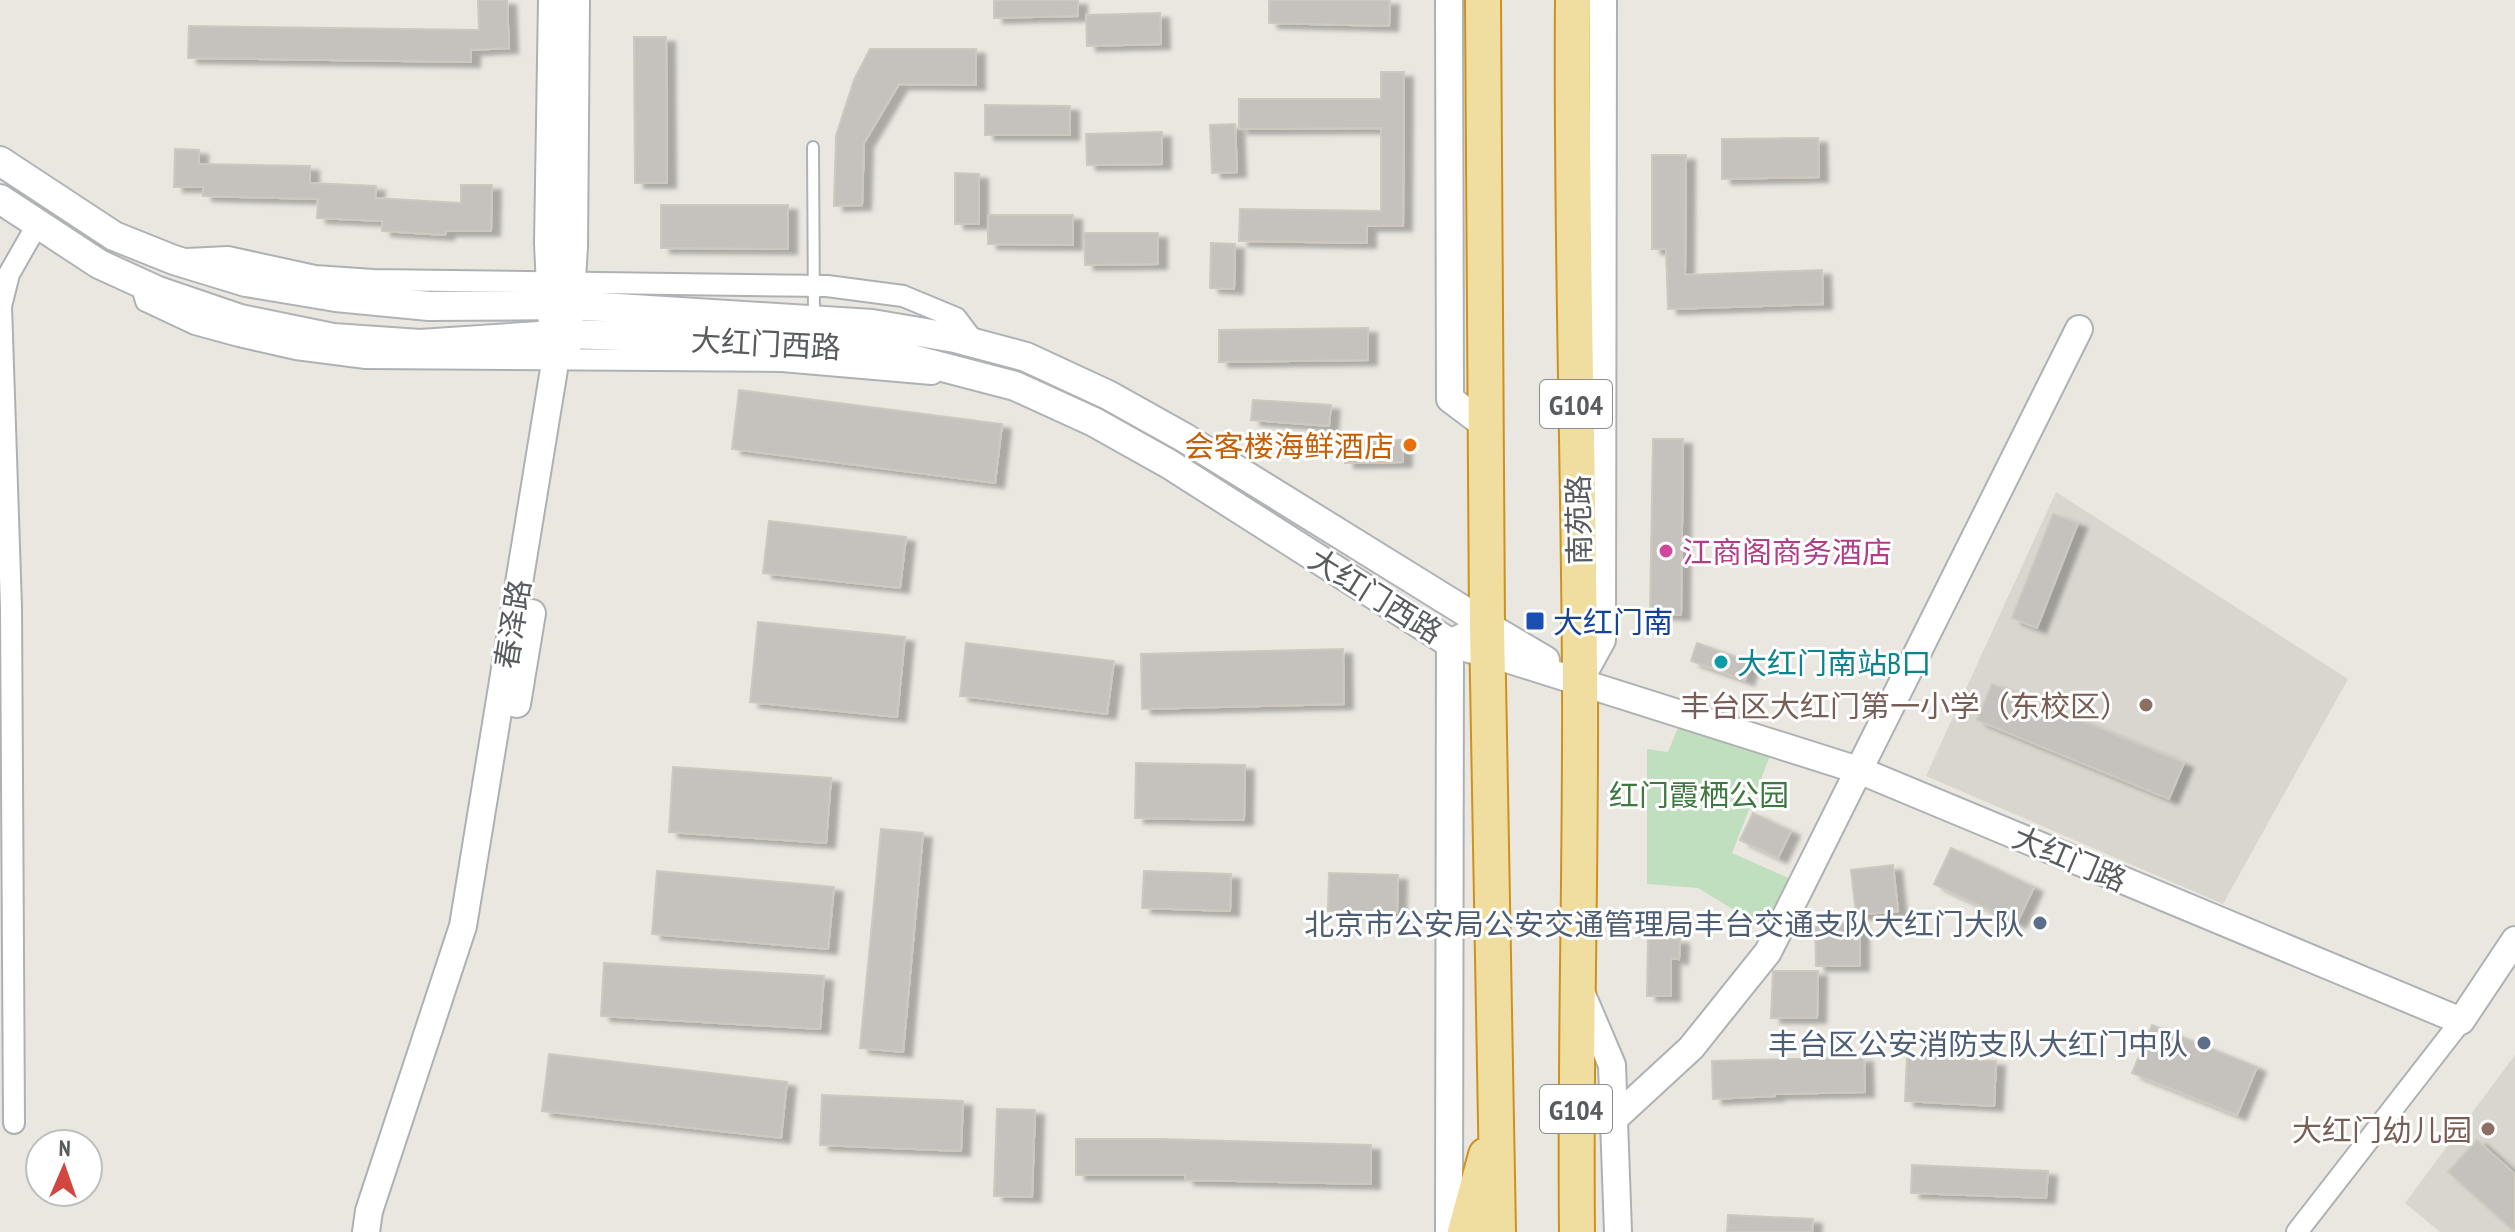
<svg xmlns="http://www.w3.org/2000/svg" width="2515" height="1232" font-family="'PT Sans Narrow','Noto Sans SC',sans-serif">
<defs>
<filter id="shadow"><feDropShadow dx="9" dy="5" stdDeviation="2" flood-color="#0004"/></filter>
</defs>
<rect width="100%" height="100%" fill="#eae7e0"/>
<path fill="#d9d6cf" d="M2056 492 2348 679 2223 904 1926 776Z
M2515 1055V1232H2440L2405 1203Z"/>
<path fill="#c0dfbf" d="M1679 725 1770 756 1732 853 1793 880 1767 930 1698 888 1647 884V749L1668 752Z"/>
<path fill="#c5c2bd" stroke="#cdc9bf" stroke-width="2" filter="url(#shadow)" d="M478 0H507L509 48 471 50V62L188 58 189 26 479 30Z
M994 0H1078V16L994 18Z
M1269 0H1390L1389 26 1269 23Z
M1160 13 1161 44 1087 46 1086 15Z
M634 37H666L667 183H635Z
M870 49H976V85L899 84 864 143 862 205 834 206 836 136 854 80Z
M1381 72H1404L1403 226H1367V243L1239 241 1240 209 1381 211V128L1239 129V99H1381Z
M985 105 1070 106V135H985Z
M1235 124 1237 172 1212 173 1210 125Z
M1162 132V164L1087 165 1086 134Z
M1818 138 1819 177 1722 179V139Z
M175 149 199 150V164L310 166V183L376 186 375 198 461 203V185H492L491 231H446L445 235 382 231V221L317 218 318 199 203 196V187H174Z
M1652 155H1686L1685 275 1822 270 1823 304 1668 309 1666 249H1652Z
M955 173 979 174V224H955Z
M661 205H788V249L661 248Z
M988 215H1073V245L988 244Z
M1084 233H1158V264L1085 265Z
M1211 243 1235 244 1234 289 1210 288Z
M1368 328V360L1219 362V330Z
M739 390 1002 424 995 483 732 449Z
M1253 400 1331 405 1329 426 1251 420Z
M1653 439H1683L1681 615 1650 614Z
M1403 440V462L1345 463V441Z
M2053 514 2078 523 2037 628 2012 618Z
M769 521 906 537 900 588 763 573Z
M758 622 905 637 897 717 750 702Z
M966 643 1114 661 1107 714 960 696Z
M1697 643 1751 662 1745 680 1691 661Z
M1343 649 1344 704 1142 709 1141 654Z
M1992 684 2184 763 2169 799 1977 720Z
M1136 763 1245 765 1244 820 1135 818Z
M673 767 831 778 826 843 669 832Z
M1753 813 1791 831 1778 858 1740 840Z
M881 829 923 833 903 1052 860 1048Z
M1951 848 2034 887 2017 923 1934 884Z
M1893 865 1898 911 1856 915 1851 870Z
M657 871 834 887 828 949 652 934Z
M1144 871 1231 874 1230 911 1142 908Z
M1329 873 1398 875 1397 913 1328 911Z
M1860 923V966H1816L1815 924Z
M1648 938 1680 939 1679 959 1671 958V996H1647Z
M604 963 824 976 820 1029 601 1016Z
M1773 971H1818L1817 1018H1771Z
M2152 1025 2257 1067 2237 1115 2132 1073Z
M549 1054 787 1082 781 1138 542 1111Z
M1907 1056 1996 1061 1994 1106 1905 1101Z
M1864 1057 1865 1092 1775 1094V1096L1713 1099 1712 1061Z
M822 1095 963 1101 961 1151 820 1145Z
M997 1109 1035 1110 1032 1197 994 1196Z
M1076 1139H1161L1371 1145V1184L1185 1180V1175H1076Z
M2477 1140 2515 1174V1232L2448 1172Z
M1912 1165 2048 1171 2046 1198 1911 1193Z
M1728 1215 1813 1219 1812 1232H1727Z"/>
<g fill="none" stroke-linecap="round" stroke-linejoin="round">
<defs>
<path id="service" d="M813 147 814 317"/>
<path id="minor" d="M187 259 228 257 315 276 373 280 827 286 903 296 956 318 975 343
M141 283 146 301 195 324 239 336 296 349 366 358 782 361 932 374
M14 1123 11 607 1 306 9 274 37 225
M2297 1232 2461 1021"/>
<path id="tertiary" d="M1449 0 1450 399 1486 426
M567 356 574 247 576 0
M1488 653 1861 771 2461 1021 2515 940
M1580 680 1602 640 1603 0
M517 704 532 613
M1580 990 1612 1065 1618 1232
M1614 1119 1691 1048 1768 952 2079 329
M366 1232 369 1211 463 926 554 369 548 244 552 0
M1449 1232 1450 643 1487 625 1546 660"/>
<path id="secondary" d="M0 161 114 236 174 260 246 282 336 297 429 306 570 305 872 324 955 338 1026 357 1108 395 1185 438 1487 625
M0 199 99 264 158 291 240 319 333 338 420 344 570 334 804 343 885 352 1015 386 1094 422 1169 464 1450 643 1488 653"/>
<path id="trunk" d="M1483 0 1487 625 1498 1232
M1573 0C1571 227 1579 454 1580 681 1581 865 1575 1048 1577 1232
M1465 1232 1486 1155"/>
</defs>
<use href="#service" stroke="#aeb1b4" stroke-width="14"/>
<use href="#minor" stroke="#aeb1b4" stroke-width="24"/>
<use href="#tertiary" stroke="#aeb1b4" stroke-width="30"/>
<use href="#secondary" stroke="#b0b3b6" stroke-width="32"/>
<use href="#trunk" stroke="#cd921d" stroke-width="38"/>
<use href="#service" stroke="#fff" stroke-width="10"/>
<use href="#minor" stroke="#fff" stroke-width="20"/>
<use href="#tertiary" stroke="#fff" stroke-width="26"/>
<use href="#secondary" stroke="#fff" stroke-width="28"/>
<use href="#trunk" stroke="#f0dea0" stroke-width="34"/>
</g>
<circle fill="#e8710a" stroke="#fff" stroke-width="3" cx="1410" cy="445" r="8"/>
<circle fill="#d1479c" stroke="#fff" stroke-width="3" cx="1666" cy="551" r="8"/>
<rect fill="#1a4fb4" stroke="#fff" stroke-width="3" x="1525" y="611" width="20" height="20" rx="4"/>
<circle fill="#0f9aa8" stroke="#fff" stroke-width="3" cx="1721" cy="662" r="8"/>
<g fill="#8d6e63" stroke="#fff" stroke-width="3">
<circle cx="2146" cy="705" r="8"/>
<circle cx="2488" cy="1129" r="8"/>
</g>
<g fill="#5c6f8a" stroke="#fff" stroke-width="3">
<circle cx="2040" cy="923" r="8"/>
<circle cx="2204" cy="1043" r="8"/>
</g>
<g text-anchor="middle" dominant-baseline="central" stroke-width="6" stroke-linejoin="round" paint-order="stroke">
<g fill="#fff" stroke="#8b8d8f" stroke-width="2">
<rect x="1540" y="380" width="72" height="48" rx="6"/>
<rect x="1540" y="1085" width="72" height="48" rx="6"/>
</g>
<g font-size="28" font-weight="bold" fill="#595c5f">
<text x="1576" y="404">G104</text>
<text x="1576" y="1109">G104</text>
</g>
<g font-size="30" fill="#595c5f" stroke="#fff">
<text transform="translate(766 343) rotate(3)">大红门西路</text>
<text transform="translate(1578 520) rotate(-91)">南苑路</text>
<text transform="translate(1376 595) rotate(32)">大红门西路</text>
<text transform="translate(512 624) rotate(-81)">春泽路</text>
<text transform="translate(2070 858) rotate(23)">大红门路</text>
</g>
<g font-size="30" fill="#c56008" stroke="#fff" text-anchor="end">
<text x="1394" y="445">会客楼海鲜酒店</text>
</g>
<g font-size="30" fill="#b23c85" stroke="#fff" text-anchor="start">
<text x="1682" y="551">江商阁商务酒店</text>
</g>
<g font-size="30" fill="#164399" stroke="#fff" text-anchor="start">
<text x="1553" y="621">大红门南</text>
</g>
<g font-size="30" fill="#0d838f" stroke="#fff" text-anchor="start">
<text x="1737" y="662">大红门南站B口</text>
</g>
<g font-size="30" fill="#785e54" stroke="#fff" text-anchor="end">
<text x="2130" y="705">丰台区大红门第一小学（东校区）</text>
<text x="2472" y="1129">大红门幼儿园</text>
</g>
<g font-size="30" fill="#3d793f" stroke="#fff">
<text x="1699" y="794">红门霞栖公园</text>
</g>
<g font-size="30" fill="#4e5e75" stroke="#fff" text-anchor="end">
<text x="2024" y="923">北京市公安局公安交通管理局丰台交通支队大红门大队</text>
<text x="2188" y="1043">丰台区公安消防支队大红门中队</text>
</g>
</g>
<g transform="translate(64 1168) rotate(2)"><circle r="38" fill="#ffffff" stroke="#bdbebf" stroke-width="2"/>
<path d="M0-6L14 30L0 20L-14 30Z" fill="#d1473f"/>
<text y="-12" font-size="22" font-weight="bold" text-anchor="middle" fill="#595c5f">N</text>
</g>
</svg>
